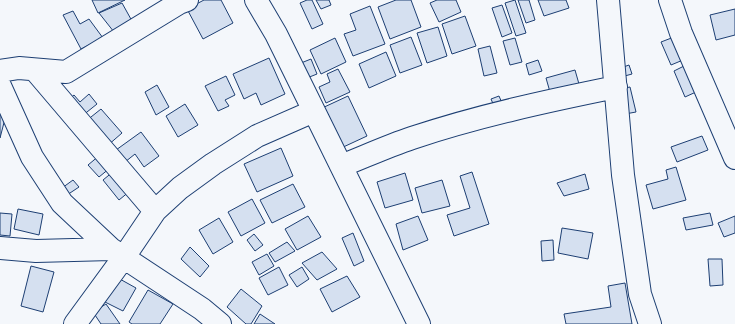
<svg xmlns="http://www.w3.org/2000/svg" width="735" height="324" font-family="'Public Sans',sans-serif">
<rect width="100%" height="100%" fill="#f4f7fb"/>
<path fill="#d5e0f0" stroke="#1d3f73" d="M92 0H125L98 13Z
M204 0H221L233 23 203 39 187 9Z
M307 0H312L323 24 312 29 300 3Z
M316 0H329L331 5 321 9Z
M396 0H411L421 27 390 39 378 7Z
M437 0H456L461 12 439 22 430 3Z
M515 0 526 33 516 36 505 3Z
M518 0H529L535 20 526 23Z
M538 0H566L569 8 544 16Z
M122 3 132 21 114 32 99 13Z
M502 5 512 33 502 37 492 8Z
M370 6 385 44 353 56 344 34 356 30 350 14Z
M735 9V35L716 40 710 15Z
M73 11 80 24 89 19 103 38 81 49 63 15Z
M465 16 476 46 452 54 442 24Z
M438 27 447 56 427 63 417 33Z
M411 37 422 65 400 73 390 45Z
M674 37 683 60 671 65 661 42Z
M335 38 346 62 321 74 310 50Z
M515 38 522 62 510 65 503 41Z
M490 46 497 73 484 76 478 49Z
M386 52 396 76 369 88 359 64Z
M269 58 285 94 261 105 256 93 244 99 233 74Z
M311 59 317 74 307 78 301 63Z
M538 60 542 71 529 75 526 64Z
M629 65 632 74 621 77 618 69Z
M684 66 696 92 685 97 674 71Z
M338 69 350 92 326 103 319 87 330 82 327 74Z
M575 70 579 84 550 92 546 78Z
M226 76 235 95 225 100 229 106 218 111 205 86Z
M157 85 169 107 156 115 145 92Z
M630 87 636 112 625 114 620 89Z
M89 94 97 104 82 116 68 100 74 95 80 102Z
M348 96 367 136 339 149 320 109Z
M499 96 502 103 494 106 491 99Z
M185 104 198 125 178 137 166 116Z
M0 109 7 111 0 138Z
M101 109 122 133 107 146 86 121Z
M141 132 159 156 144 167 135 154 125 162 116 150Z
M702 136 708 150 677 162 671 147Z
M281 148 293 176 257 192 244 164Z
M100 155 110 168 99 177 88 165Z
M676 167 686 200 653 209 646 185 668 179 666 170Z
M114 171 130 191 119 200 103 180Z
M472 172 489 224 454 236 447 215 470 208 460 176Z
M405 173 413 200 385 208 377 182Z
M585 174 589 189 564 196 557 183Z
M73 180 79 187 67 195 62 188Z
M442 180 450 206 422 213 415 188Z
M293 184 305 207 272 223 260 200Z
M252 199 265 223 241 236 228 212Z
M18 209 43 214 39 235 14 229Z
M0 213 12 214 10 236 0 235Z
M710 213 713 225 686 230 683 218Z
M308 216 321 237 297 250 285 229Z
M418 216 428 240 403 250 396 224Z
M735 216V233L724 237 718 223Z
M219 218 233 242 213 254 199 230Z
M562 228 593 233 588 259 558 253Z
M353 233 364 261 354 266 342 238Z
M254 234 263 245 255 251 247 240Z
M553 240 554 260 542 261 541 241Z
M287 242 295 251 275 262 269 253Z
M190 247 209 266 200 277 181 259Z
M322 252 337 269 317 280 302 263Z
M267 254 274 266 259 275 252 262Z
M708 259H722L723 285 710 286Z
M31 266 54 272 43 312 21 306Z
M279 267 288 285 268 295 259 278Z
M302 267 309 279 297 287 289 275Z
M347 276 360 297 332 312 320 289Z
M118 278 136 288 123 311 105 302Z
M625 283 632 324H566L564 314 611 307 608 286Z
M241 289 262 306 251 324H246L227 307Z
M148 290 173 304 160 324H132L129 322Z
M106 304 120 324H101L93 312Z
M260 314 275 324H254Z"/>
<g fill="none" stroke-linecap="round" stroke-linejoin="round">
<defs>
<path id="minor" d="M256 0 276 34 314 111
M608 0 623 175 640 294 650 324
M670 0 681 33 735 158
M35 70 155 211
M0 71 19 68 66 72 179 3 187 0
M0 86 32 157 62 203 111 249 202 309 220 324
M341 166C364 157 388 146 412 138 478 116 547 101 616 87
M0 248 36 251 111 249
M75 324 124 257 155 211 180 188 213 164 257 136 314 111 419 324"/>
</defs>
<use href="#minor" stroke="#1d3f73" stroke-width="24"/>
<use href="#minor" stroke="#f4f7fb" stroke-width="22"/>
</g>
</svg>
